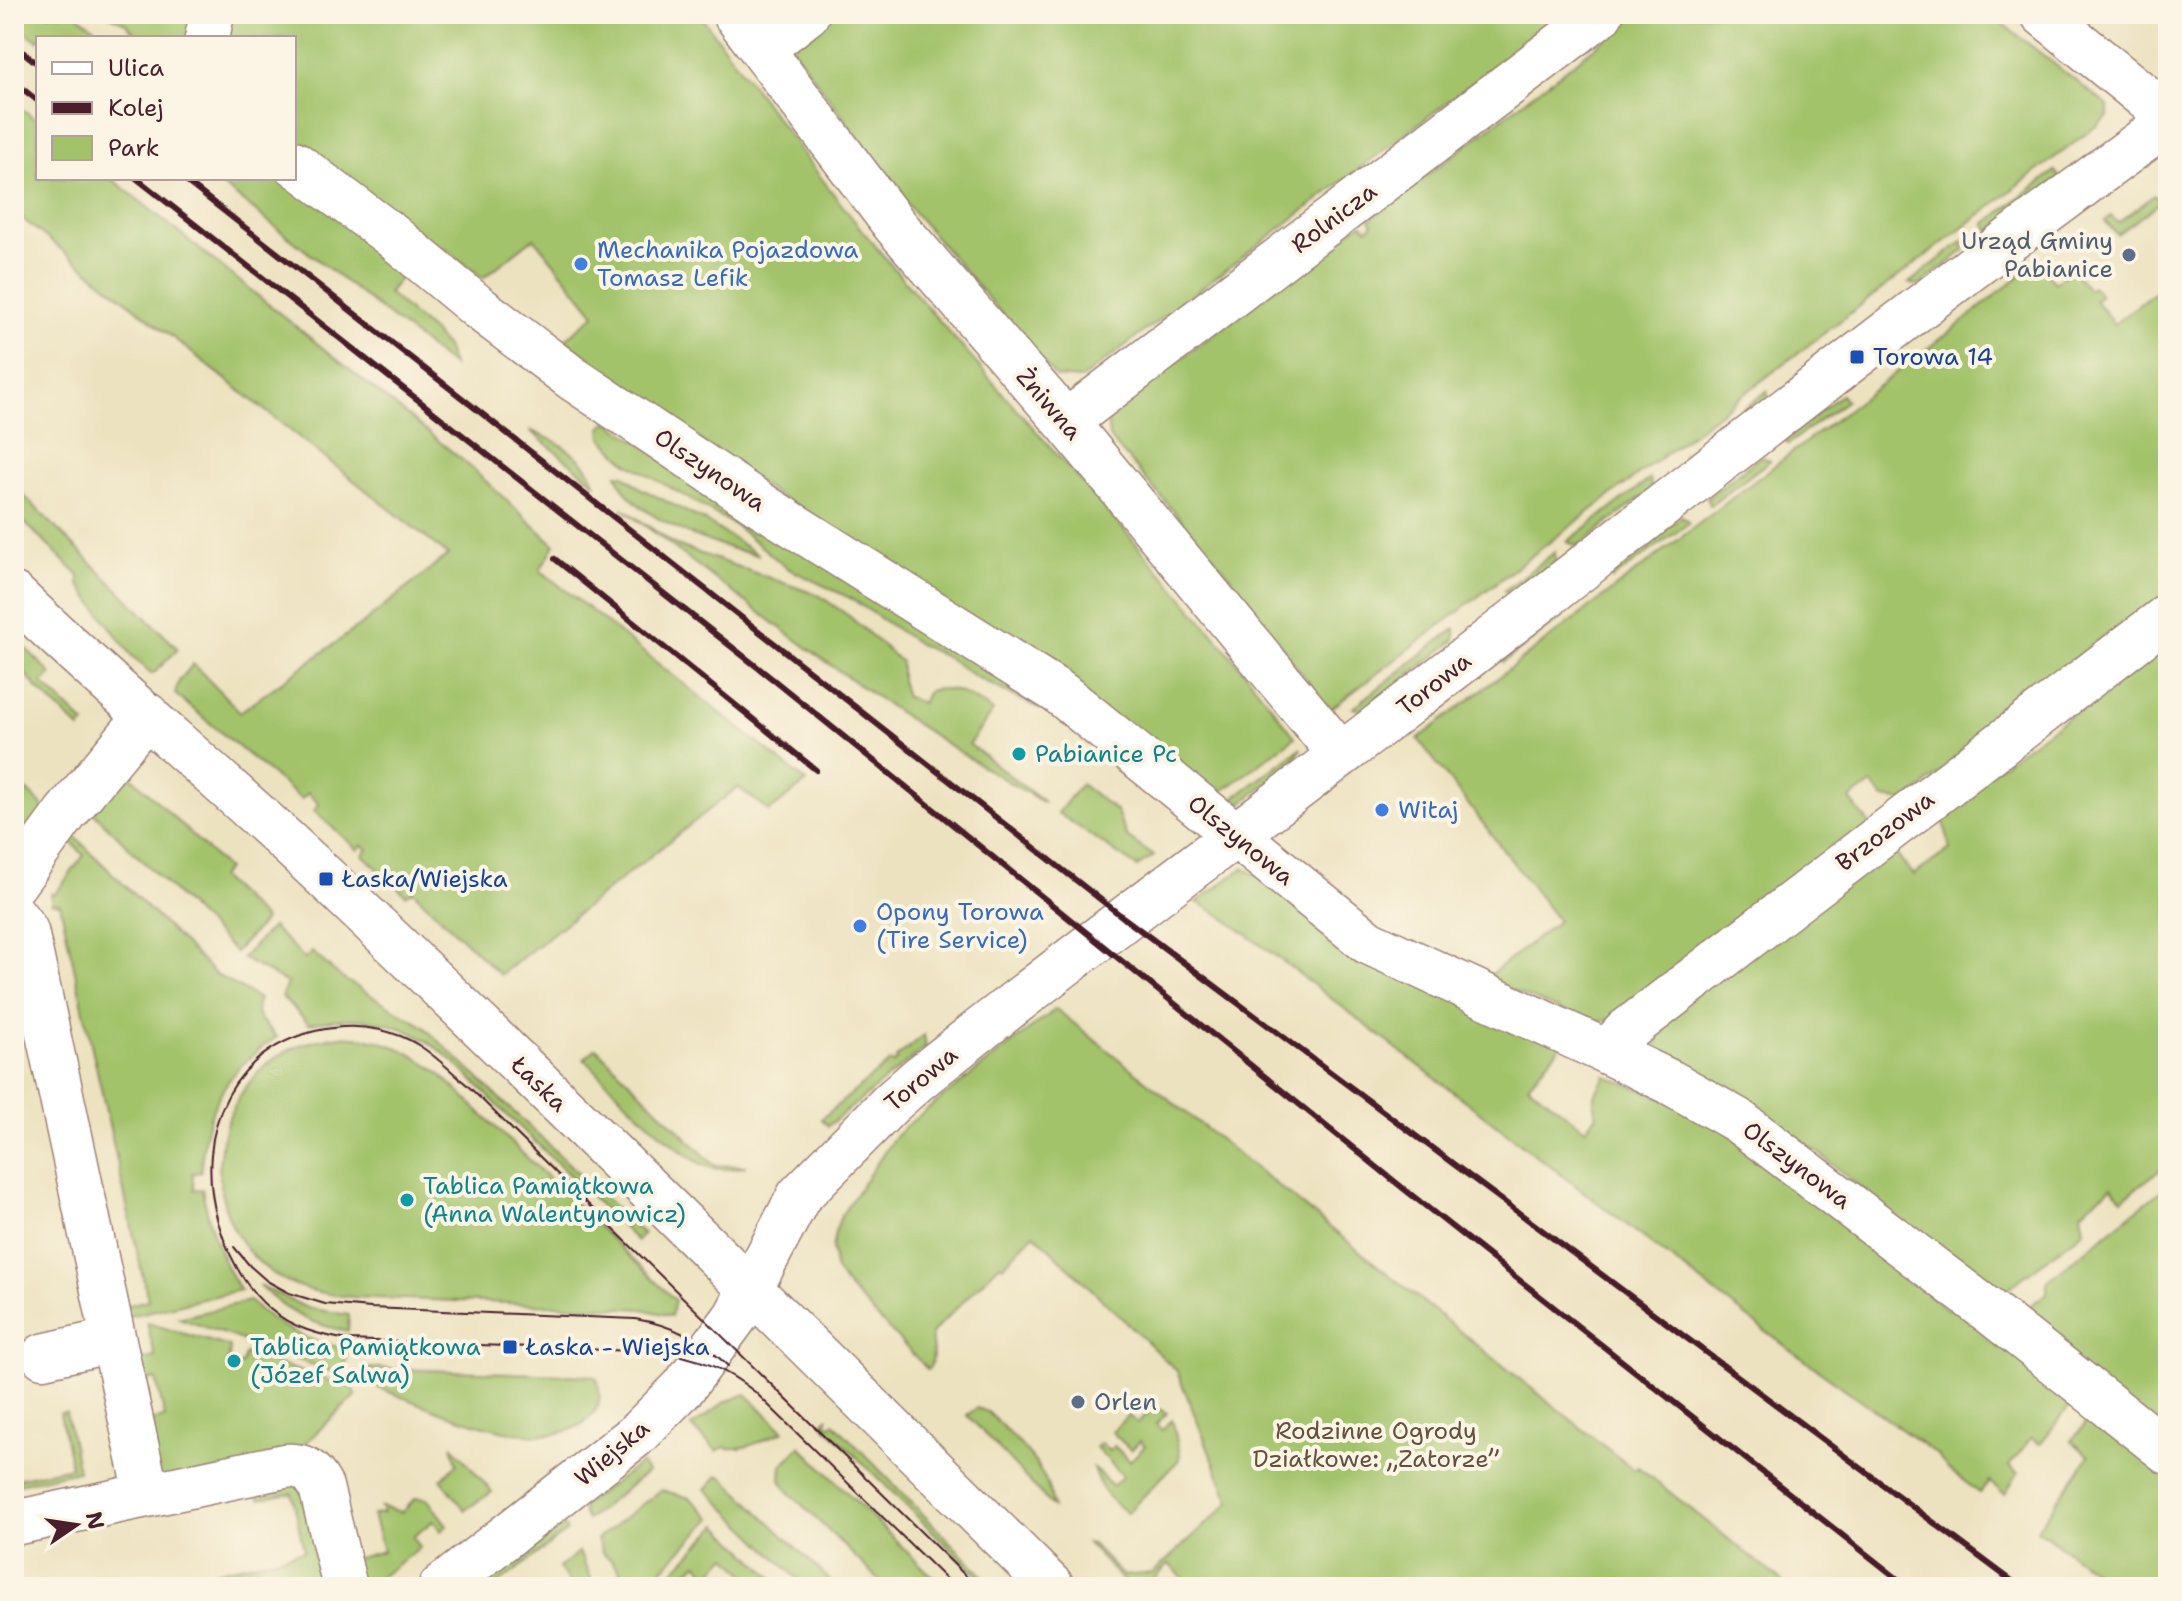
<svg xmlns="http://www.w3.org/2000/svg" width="2182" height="1601" font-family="'Shantell Sans',sans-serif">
<rect width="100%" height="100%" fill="#fcf5e5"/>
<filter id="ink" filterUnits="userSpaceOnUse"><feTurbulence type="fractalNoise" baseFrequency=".0125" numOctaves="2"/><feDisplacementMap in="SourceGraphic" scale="16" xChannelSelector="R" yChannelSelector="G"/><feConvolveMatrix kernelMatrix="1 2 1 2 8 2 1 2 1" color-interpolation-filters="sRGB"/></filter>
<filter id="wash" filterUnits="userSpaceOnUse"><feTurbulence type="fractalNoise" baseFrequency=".006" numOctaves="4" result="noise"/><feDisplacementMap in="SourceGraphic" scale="32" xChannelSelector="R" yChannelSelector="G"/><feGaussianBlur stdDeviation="1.8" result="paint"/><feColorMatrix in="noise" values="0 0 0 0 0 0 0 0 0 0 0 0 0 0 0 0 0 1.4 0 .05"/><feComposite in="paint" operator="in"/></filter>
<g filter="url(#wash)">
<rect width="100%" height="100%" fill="#ede2c0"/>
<path fill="#a3c36b" stroke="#76714b" stroke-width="2" d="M14 14H76L108 38H38V41L14 23Z
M107 14H194L189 38H139L125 23Z
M233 14H699C757 89 810 168 871 241 1009 408 1164 563 1295 737L1216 796 732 464 565 340 595 314 534 238 483 278 443 247 435 251 294 146V38H221Z
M824 14H1564L1081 379 1056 377 911 209 788 42Z
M1638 14H1990L2108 106V117L1329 710 1225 570 1109 437 1107 414 1362 223 1367 229 1373 224 1370 219Z
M14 103 38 121V178H111L466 463 555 545 540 570 807 782 769 811 738 787 500 975 413 891 406 895 363 855 368 849 362 845 358 850 314 811 319 804 308 793 301 799 175 694 179 681 193 664 240 712 366 621 448 555 14 212Z
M2055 171 2060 178 1990 231 1985 224Z
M213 178H291L408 269 388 293 434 333 446 347 453 366Z
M2154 195 2160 202 2117 235 2105 221 2111 216 2118 223Z
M1963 241 1964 251 1919 286 1909 283Z
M2038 261 2055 283 2073 269 2088 290 2093 287 2101 295 2095 300 2114 324 2168 282V597L2118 636 2108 633 2067 665 2069 673 1905 801 1883 798 1872 784 1850 799 1871 826 1643 1008 1603 1021H1589L1484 980 1558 921 1418 739 1961 323Z
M1767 391 1769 400 1693 458 1683 455Z
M1841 395 1846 401 1788 444 1784 439Z
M607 421 1014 688 1040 709 974 676 948 658 918 644 852 599 787 568 736 526 626 462 602 438 601 428Z
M529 430C555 440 586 455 595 483Z
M1761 456 1769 461 1710 506 1707 498Z
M617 474 624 475 640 488 705 521 759 555C719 548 628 518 617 474Z
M1650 479 1652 489 1578 546 1567 542Z
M14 486 178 649 155 672 151 673 132 656 79 584V576L14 512Z
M622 508 676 545 818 595 849 616 901 662V680L906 697 922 703 928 691C954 684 971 697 993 711L969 744 1045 803C894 719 760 613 622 508Z
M1682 516 1689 523 1612 579 1608 573Z
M1555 552 1556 562 1512 596 1504 591Z
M1558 612 1562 618 1503 662 1499 656Z
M1455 628V640L1362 711 1353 708Z
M14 636 51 674 42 683 85 724 80 729 37 688 14 660Z
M2168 637V1164L2122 1199 2112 1187 2081 1212 2084 1231 2002 1293 1986 1294 1812 1147 1803 1148 1641 1049 1656 1048 1660 1022 1884 846 1896 854 1914 875 1950 849 1941 808 2150 658 2153 648Z
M1301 748 1295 761 1243 802 1230 801Z
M127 772 227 869 220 877 265 920 235 952 91 810Z
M14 778 49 812 14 857Z
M1081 784 1116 811 1127 837 1154 856 1137 867 1058 813Z
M69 831 215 974 259 999C250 1015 267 1026 277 1037 225 1070 203 1110 201 1172L192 1173 194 1190 202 1189C209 1225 219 1259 240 1290L117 1319 114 1309 148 1300 60 904 51 903V894L56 893 84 855 65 836Z
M1243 868 1563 1043 1528 1085 1585 1129 1597 1115C1589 1100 1598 1088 1606 1076L1704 1114 1922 1274 1925 1292 1946 1309 1966 1306 2080 1393 2040 1444 2031 1438 2009 1466 2018 1473 2005 1494 1989 1482 1980 1493 1948 1469 1936 1454 1789 1349 1281 960 1223 917 1197 902Z
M272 927 305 959 312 952 342 978 423 1026 643 1234 637 1241C593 1198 549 1155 504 1112 475 1083 444 1046 406 1030 375 1017 341 1017 309 1024L282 997 287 983 242 958Z
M1056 1009 1634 1470 1638 1467 1789 1587H1192L1169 1564 1146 1587H1129L1087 1543 1092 1544 1123 1576 1153 1573 1230 1502 1177 1371 1034 1234 1003 1266 1000 1264 931 1334C932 1347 936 1358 928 1370L846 1285 835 1268 832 1249 835 1232 841 1216 894 1138 906 1126Z
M924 1035 926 1047 828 1126 821 1119 890 1062 893 1064 897 1060 896 1058Z
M340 1036C380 1037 408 1049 439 1073L675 1300 671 1316 643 1309 607 1307 352 1297C324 1294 296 1290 271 1272 193 1215 206 1090 293 1048 307 1041 324 1039 340 1036Z
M596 1048 714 1165 746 1166C733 1169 722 1171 709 1167 677 1157 611 1085 584 1059Z
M2168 1185V1438L2014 1318 2047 1293V1281Z
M259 1285 307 1308 349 1315 348 1331C313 1326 284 1311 259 1285Z
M249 1301C278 1327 308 1343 347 1348L346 1363 336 1373 179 1318Z
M147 1323 230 1347 228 1365 242 1364 245 1353 352 1388 356 1395 295 1453 162 1483 138 1423 165 1418 156 1379 132 1384 127 1363 155 1357Z
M369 1368 593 1376 597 1379C601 1396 602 1405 589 1418 545 1463 426 1405 376 1387L370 1378Z
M746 1394 784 1431C766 1438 742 1453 724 1447L717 1451 691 1427 725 1402Z
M1148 1404 1167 1413 1156 1424 1162 1430 1172 1419 1180 1455 1178 1461 1127 1513C1110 1501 1099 1488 1093 1468L1113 1486 1123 1476 1096 1447 1101 1443 1109 1451 1114 1446 1130 1461 1145 1446 1140 1441 1131 1450 1112 1432 1128 1415 1138 1423 1147 1414 1141 1407Z
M977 1408 988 1412C1015 1440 1049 1466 1053 1507L967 1415Z
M2098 1408 2168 1469V1587H2116L2037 1529 2089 1456 2072 1441Z
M66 1412 78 1471 14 1485V1473L16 1479 71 1467 60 1413Z
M828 1417 826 1422 831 1425 834 1423 994 1587H989L822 1423Z
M452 1445 492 1492 465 1510 441 1479 457 1464Z
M800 1446 943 1587H886L788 1491 781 1480 782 1465Z
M641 1463 647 1472 587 1520 583 1513V1506Z
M297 1475 336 1587H151L304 1551 292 1493 259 1499 255 1480Z
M719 1475 724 1478 837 1587H806L706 1489Z
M661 1490 690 1498 712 1518 651 1581C617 1588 624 1564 603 1554L597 1539Z
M416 1498 427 1499 447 1525 441 1531 433 1521 413 1537 420 1547 367 1587H354L347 1561 383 1551 373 1515 383 1513 381 1507 402 1512Z
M718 1525 782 1587H758L727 1556 709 1575 697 1563 673 1587H658Z
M564 1526 567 1531 494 1587H482Z
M579 1552 595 1587H573L559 1568Z"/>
</g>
<g filter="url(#ink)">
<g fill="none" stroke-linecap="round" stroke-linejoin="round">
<defs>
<path id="minor" d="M735 14 894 224 1066 422 1341 755
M2043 14 2168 116
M207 38 212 14
M762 49 807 14
M294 163 391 235 479 308 572 378 763 506 1060 693 1368 942 1607 1052 1670 1082 1737 1120 1993 1314 2168 1452
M1066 422 1601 14
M14 884 65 814 147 715
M14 915 26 931 147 1495 14 1523
M1607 1052 1626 1031 2168 616
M43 1356 113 1340
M147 1495 284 1466C303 1464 312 1470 321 1487L345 1587
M441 1587 635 1436 683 1388 736 1316 799 1196 890 1104 917 1080C1076 952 1241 833 1402 708 1652 515 1900 318 2155 132L2168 127"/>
<path id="major" d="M14 595C116 693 226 783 329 881 573 1113 813 1350 1052 1587"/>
</defs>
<use href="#minor" stroke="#9c8076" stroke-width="47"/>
<use href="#major" stroke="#9c8076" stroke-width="47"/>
<use href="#minor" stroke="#fff" stroke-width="44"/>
<use href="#major" stroke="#fff" stroke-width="44"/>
<path stroke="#4a1f2b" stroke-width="2" d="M234 1247 250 1266 267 1281 289 1293 325 1304 371 1308 635 1319C673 1325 701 1340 728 1366
M954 1587 755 1392C725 1368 697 1357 659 1352L348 1340C319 1335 292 1328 270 1309 243 1286 228 1255 218 1222 192 1131 233 1040 333 1028 363 1024 395 1030 420 1046 437 1057 452 1072 467 1085L977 1587"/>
<path stroke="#4a1f2b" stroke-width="6" d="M14 45 38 64
M14 82 38 101
M136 178 775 681 1404 1189 1908 1587
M182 178 1124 918 2020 1587
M555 559 816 770"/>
</g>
</g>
<g fill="#5c6f8a" stroke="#fcf5e5" stroke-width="3">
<circle cx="2129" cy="255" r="8"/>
<circle cx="1078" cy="1402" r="8"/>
</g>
<g fill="#3f7fe0" stroke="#fcf5e5" stroke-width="3">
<circle cx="581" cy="264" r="8"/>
<circle cx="1382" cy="810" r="8"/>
<circle cx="860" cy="926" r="8"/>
</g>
<g fill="#1a4fb4" stroke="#fcf5e5" stroke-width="3">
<rect x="1849" y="349" width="16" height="16" rx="4"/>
<rect x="318" y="871" width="16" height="16" rx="4"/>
<rect x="502" y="1339" width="16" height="16" rx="4"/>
</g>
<g fill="#0f9aa8" stroke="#fcf5e5" stroke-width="3">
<circle cx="1019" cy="754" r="8"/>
<circle cx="407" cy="1200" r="8"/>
<circle cx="234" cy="1361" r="8"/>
</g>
<g text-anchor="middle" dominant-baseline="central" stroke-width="8" stroke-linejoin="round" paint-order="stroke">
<g font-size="24" fill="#4a1f2b" stroke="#fcf5e5">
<text transform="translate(1334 218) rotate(-37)">Rolnicza</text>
<text transform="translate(1049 404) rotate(49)">Żniwna</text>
<text transform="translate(710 470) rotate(34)">Olszynowa</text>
<text transform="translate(1434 684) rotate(-38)">Torowa</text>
<text transform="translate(1885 831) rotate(-37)">Brzozowa</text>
<text transform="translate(1241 840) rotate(39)">Olszynowa</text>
<text transform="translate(921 1079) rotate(-40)">Torowa</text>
<text transform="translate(539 1084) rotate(44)">Łaska</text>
<text transform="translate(1797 1165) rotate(37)">Olszynowa</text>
<text transform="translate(612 1453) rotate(-40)">Wiejska</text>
</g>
<g font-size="24" fill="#4e5e75" stroke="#fcf5e5" text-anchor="end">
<text x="2113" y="241">Urząd Gminy<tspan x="2113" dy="28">Pabianice</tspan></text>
<text x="1094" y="1402" text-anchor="start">Orlen</text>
</g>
<g font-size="24" fill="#366cbe" stroke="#fcf5e5" text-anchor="start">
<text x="597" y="250">Mechanika Pojazdowa<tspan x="597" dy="28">Tomasz Lefik</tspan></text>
<text x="1398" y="810">Witaj</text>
<text x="876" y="912">Opony Torowa<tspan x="876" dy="28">(Tire Service)</tspan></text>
</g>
<g font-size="24" fill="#164399" stroke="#fcf5e5" text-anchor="start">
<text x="1873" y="357">Torowa 14</text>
<text x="342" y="879">Łaska/Wiejska</text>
<text x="526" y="1347">Łaska - Wiejska</text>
</g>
<g font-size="24" fill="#0d838f" stroke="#fcf5e5" text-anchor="start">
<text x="1035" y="754">Pabianice Pc</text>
<text x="423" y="1186">Tablica Pamiątkowa<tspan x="423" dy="28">(Anna Walentynowicz)</tspan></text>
<text x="250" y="1347">Tablica Pamiątkowa<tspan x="250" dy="28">(Józef Salwa)</tspan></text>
</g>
<g font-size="24" fill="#65503e" stroke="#fcf5e5">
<text x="1376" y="1431">Rodzinne Ogrody<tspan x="1376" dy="28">Działkowe: „Zatorze”</tspan></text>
</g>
</g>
<rect width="2182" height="1601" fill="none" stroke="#fcf5e5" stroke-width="48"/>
<rect x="36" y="36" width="260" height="144" fill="#fcf5e5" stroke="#b59f9b" stroke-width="2"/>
<rect x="52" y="62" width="40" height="12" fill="#ffffff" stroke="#b59f9b" stroke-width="2"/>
<text x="108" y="76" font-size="24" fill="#4a1f2b">Ulica</text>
<rect x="52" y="102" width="40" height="12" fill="#4a1f2b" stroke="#b59f9b" stroke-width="2"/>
<text x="108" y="116" font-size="24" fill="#4a1f2b">Kolej</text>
<rect x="52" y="136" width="40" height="24" fill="#a3c36b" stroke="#b59f9b" stroke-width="2"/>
<text x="108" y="156" font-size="24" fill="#4a1f2b">Park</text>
<g transform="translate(76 1525) rotate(77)" stroke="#fcf5e5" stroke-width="6" paint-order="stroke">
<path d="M0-6L14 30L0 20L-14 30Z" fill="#4a1f2b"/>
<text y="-12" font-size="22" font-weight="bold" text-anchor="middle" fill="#4a1f2b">N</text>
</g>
</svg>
